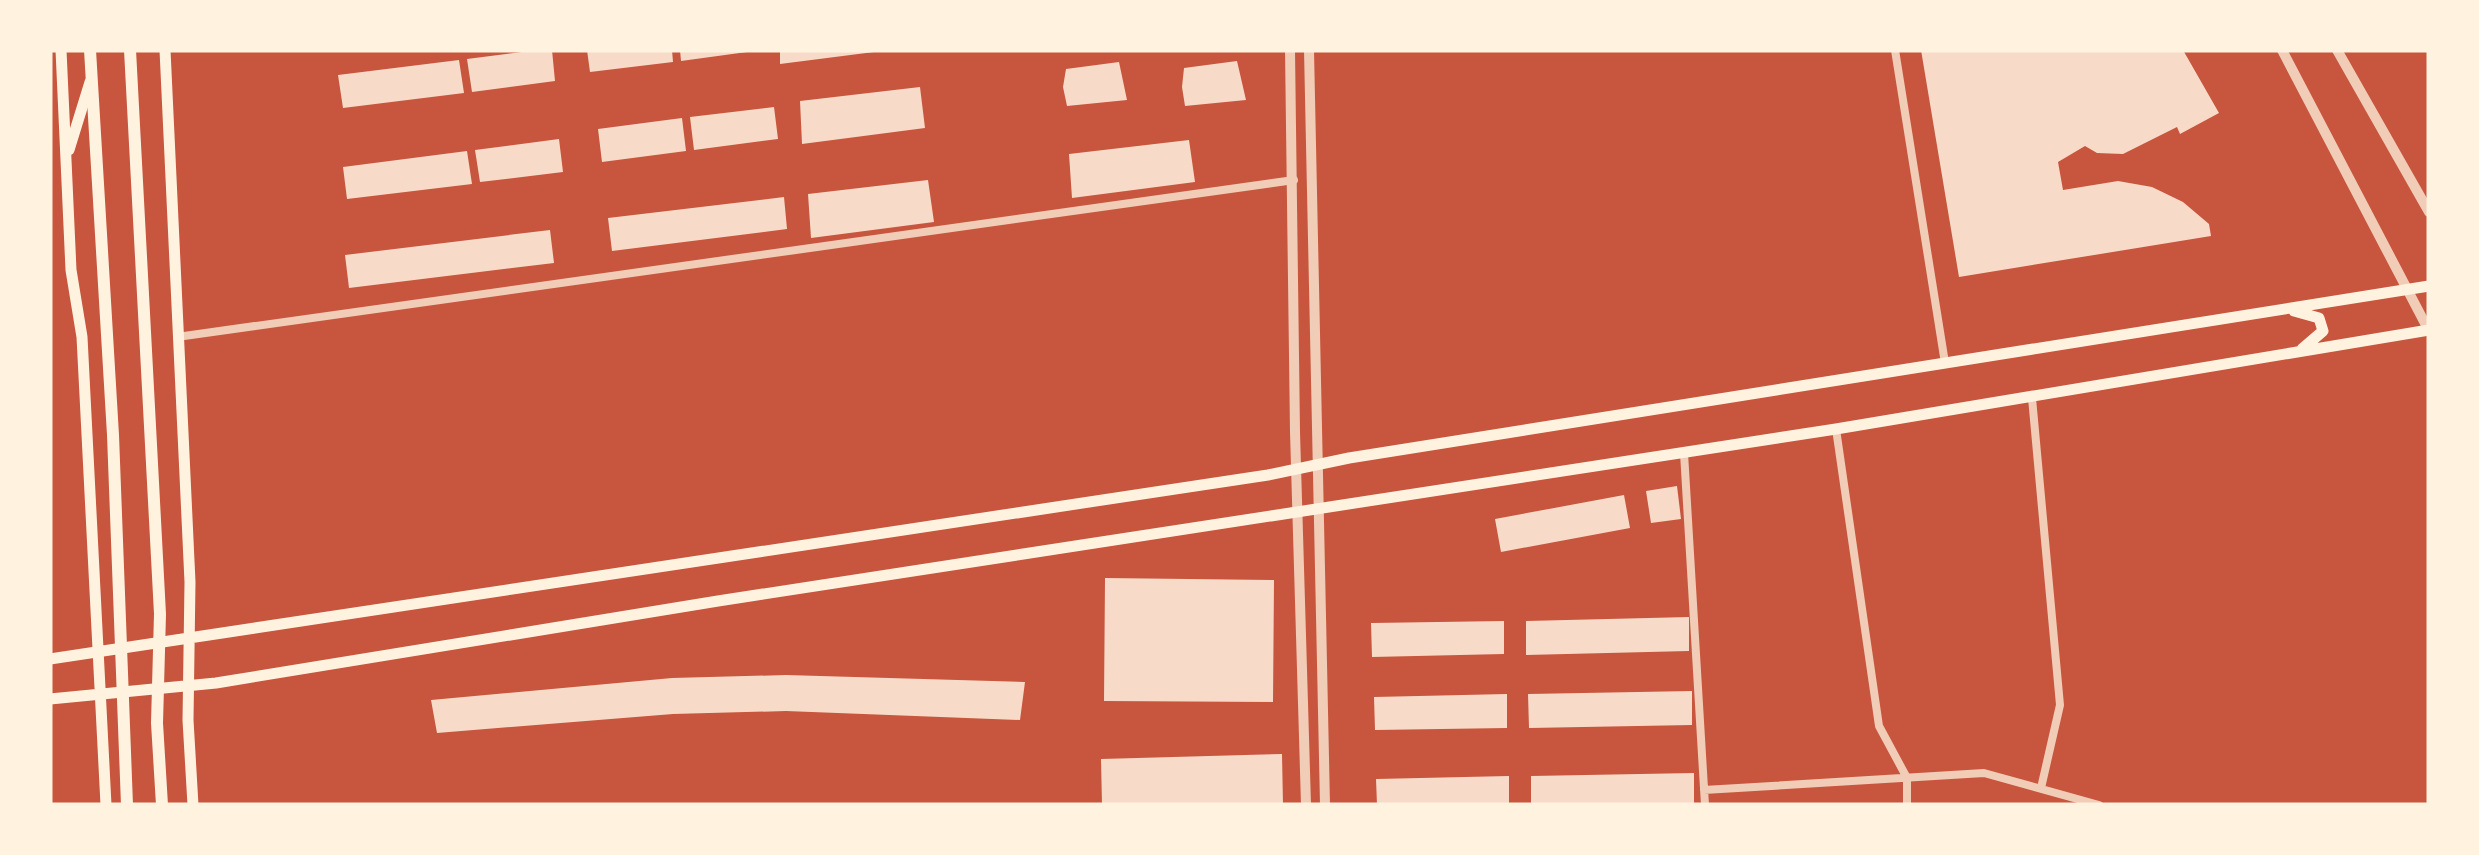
<svg xmlns="http://www.w3.org/2000/svg" width="2479" height="855" font-family="Rubik,sans-serif">
<rect width="100%" height="100%" fill="#c8553d"/>
<path fill="#f7dbc8" d="M537 50H552L555 81 472 92 467 59Z
M587 50H672L673 62 590 72Z
M680 50H747V52L681 61Z
M780 50H874V52L780 64Z
M1921 50H2183L2219 113 2180 134 2177 127 2123 154 2097 153 2085 146 2058 162 2063 190 2118 181 2152 187 2183 202 2209 224 2211 236 1959 277Z
M459 60 464 93 343 108 338 75Z
M1237 61 1246 100 1185 106 1182 87 1184 68Z
M1119 62 1127 100 1067 106 1063 87 1066 69Z
M920 87 925 128 802 144 800 101Z
M774 107 778 139 694 150 690 117Z
M682 118 686 151 602 162 598 129Z
M559 139 563 172 480 182 475 150Z
M1189 140 1195 182 1072 198 1069 154Z
M467 151 472 184 347 199 343 167Z
M928 180 934 222 811 238 808 194Z
M784 197 787 229 612 251 608 218Z
M550 230 554 263 349 288 345 255Z
M1677 486 1681 519 1651 523 1646 491Z
M1624 495 1630 528 1501 552 1495 519Z
M1105 578 1274 580 1273 702 1104 701Z
M1689 617V651L1526 655V621Z
M1504 621V654L1372 657 1371 623Z
M786 675 1025 682 1020 720 786 711 673 714 437 733 431 700 672 678Z
M1692 691V725L1529 728 1528 694Z
M1507 694V728L1375 730 1374 697Z
M1282 754 1283 805H1102L1101 759Z
M1694 773V805H1531V776Z
M1509 776V805H1377L1376 779Z"/>
<g fill="none" stroke-linecap="round" stroke-linejoin="round">
<path stroke="#f1ccb7" stroke-width="8" d="M1895 50 1945 363
M177 337 1294 180
M2032 398 2060 705 2041 788
M1836 429 1879 726 1907 778V805
M1684 453 1705 805
M1704 790 1984 773 2099 805"/>
<path stroke="#f1ccb7" stroke-width="10" d="M1290 50 1295 432 1306 805
M1309 50 1325 805
M2282 50 2429 331
M2337 50 2429 212"/>
<path stroke="#fff3e0" stroke-width="11" d="M61 50 71 270 82 337 106 805
M165 50 190 582 188 720 193 805
M69 150 90 82
M2294 311 2319 318 2323 331 2302 349
M50 659 1268 475 1349 458 2429 286
M50 699 216 683 718 601 1836 429 2429 330"/>
<path stroke="#fff3e0" stroke-width="12" d="M90 50 113 435 127 805
M130 50 160 614 157 723 162 805"/>
</g>
<rect width="2479" height="855" fill="none" stroke="#fff3e0" stroke-width="105"/>
</svg>
